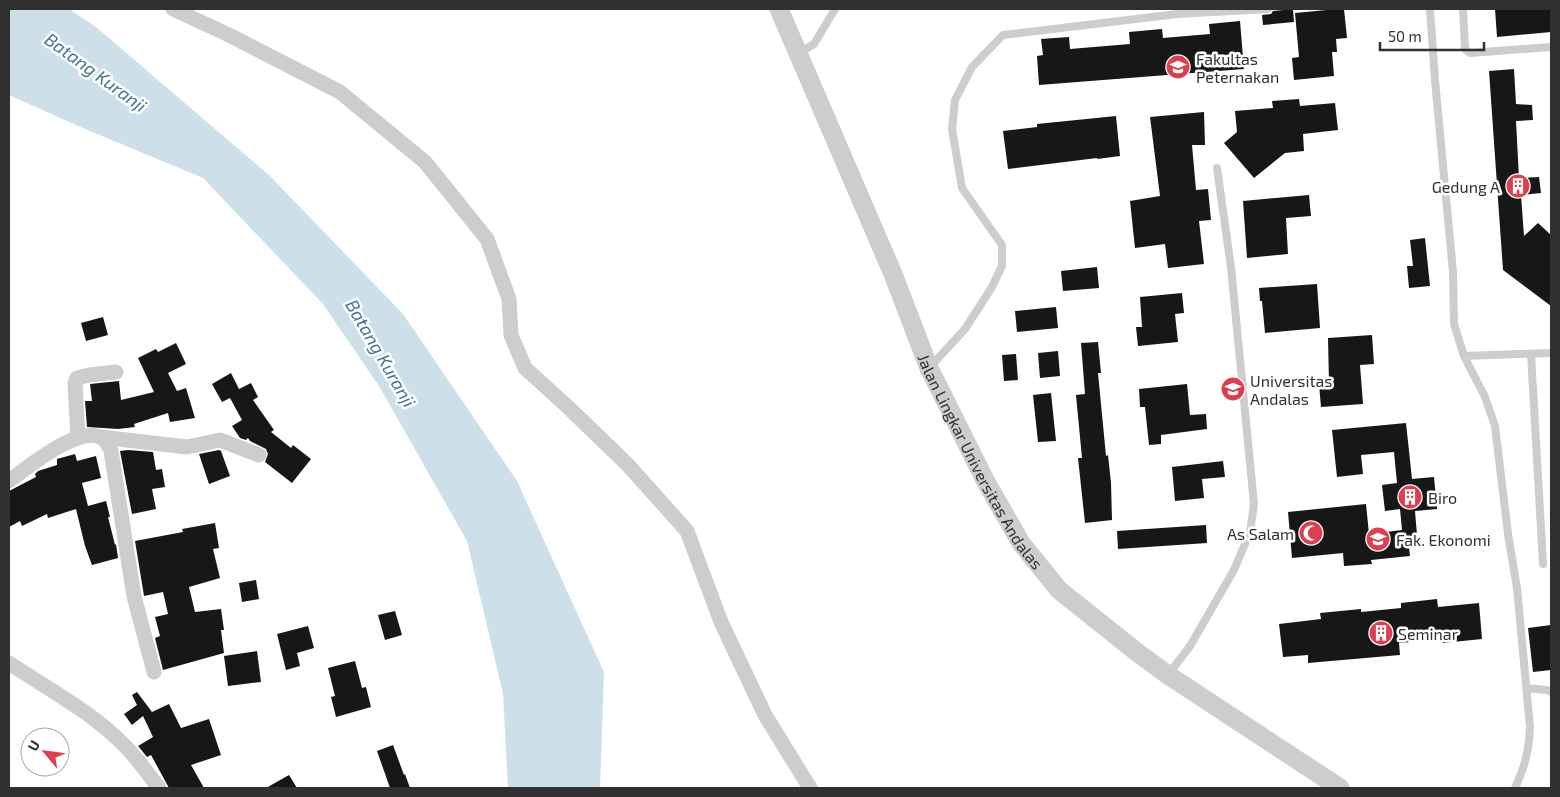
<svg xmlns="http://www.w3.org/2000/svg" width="1560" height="797" font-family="'Exo 2',sans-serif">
<rect width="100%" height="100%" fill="#fff"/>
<path fill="#cde0ea" d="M9 9H69L96 27 270 176 403 314 517 481 604 672 600 788H508L503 694 467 541 379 386 323 304 203 178 78 126 9 95Z"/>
<path fill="#171717" d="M1293 9 1294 22 1263 25 1262 15 1271 14 1273 11Z
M1337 9H1344L1347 38 1336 39 1337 52H1332L1334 76 1294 80 1292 58 1299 57 1295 13Z
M1495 9H1551V32L1497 37Z
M1240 21 1244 69 1039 85 1037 56 1043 55 1041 39 1069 37 1070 49 1130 44 1129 32 1162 29 1163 38 1210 34 1209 24Z
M1514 69 1516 104 1532 105 1533 120 1516 121 1519 178 1539 177 1541 193 1521 195 1524 236 1538 223 1551 235V306L1503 270 1489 71Z
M1299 99 1300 106 1335 103 1338 130 1303 134 1304 151 1285 153 1254 178 1224 143 1237 132 1235 111 1273 108 1272 101Z
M1204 112 1205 145H1192L1196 190 1208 189 1211 220 1199 221 1204 264 1168 268 1165 244 1135 248 1130 201 1160 196 1150 117Z
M1116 116 1120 156 1097 159V158L1008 169 1003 131 1037 127V124Z
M1309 195 1311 216 1286 218 1288 254 1247 258 1243 201Z
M1425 238 1430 286 1409 288 1407 266H1413L1410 240Z
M1097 267 1099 288 1063 291 1061 271Z
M1317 284 1320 328 1265 333 1262 301H1260L1259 288Z
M1182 293 1184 313 1175 314 1178 342 1138 346 1136 327H1142L1140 297Z
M1056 307 1058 328 1017 332 1015 311Z
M103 317 108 335 86 341 81 323Z
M1372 335 1374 364 1360 365 1363 404 1321 407 1319 384 1329 383 1328 338Z
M1098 342 1101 373H1098L1106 456 1108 455 1111 483 1112 520 1085 523 1078 458H1082L1076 395 1085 394 1081 343Z
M176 343 186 364 168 373 177 391 186 388 195 418 170 422 168 413 134 424 135 427 118 429 87 427 85 401H92L90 384 119 381 121 400 154 392 138 358 156 349 158 352Z
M1058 351 1060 376 1040 378 1038 353Z
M1016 354 1018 380 1004 381 1002 355Z
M231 373 239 389 251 383 258 397 253 400 274 430 271 432 291 448 293 445 311 459 292 483 265 462 268 454 266 449 250 441 248 438 246 440 240 438 232 426 242 420 230 398 222 402 212 384Z
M1187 384 1190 415 1206 414 1207 429 1161 435V444L1149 445 1145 407H1140L1139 389Z
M1051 393 1056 441 1038 442 1033 395Z
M1406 423 1412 479 1434 477 1437 509 1415 511 1418 547 1409 548 1410 556 1371 560 1372 564 1344 566 1343 553 1292 558 1288 512 1366 504 1369 534 1402 530 1400 509 1385 511 1382 485 1397 483 1394 452 1361 455 1363 474 1337 477 1332 430Z
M128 450 153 452 156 470 162 469 165 487 152 489 156 509 132 514 120 451Z
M219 450 221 451 230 476 209 484 199 454Z
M75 454 77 461 96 456 101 478 82 483 88 506 106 501 110 517H108L115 545 116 544 118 558 92 565 85 546 76 509 48 518 47 514 22 526 20 521 9 527V491L36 477 35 474 38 471 57 465V459Z
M1223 461 1225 477 1202 479 1204 498 1175 501 1172 467Z
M215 523 219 548 213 549 220 578 189 587 195 612 221 609 224 630H221L224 653 163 670 155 638 160 636 155 617 168 614 163 592 144 596 135 541 183 532 182 529Z
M1206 525 1207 543 1118 549 1117 531Z
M256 580 259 599 242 602 239 583Z
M1437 599 1438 607 1479 603 1482 639 1443 643 1442 639 1399 643 1400 655 1308 663V655L1283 657 1279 624 1321 619 1320 613 1361 609V612L1401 608V603Z
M395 611 402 635 385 640 378 615Z
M1551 625V670L1533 672 1528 628Z
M308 626 314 648 297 653 300 666 286 670 277 634Z
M257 651 261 682 228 686 224 656Z
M355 661 362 688 366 687 371 707 336 717 331 697 335 696 328 668Z
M137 692 152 712 169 704 181 728 209 719 221 755 191 765 204 788H169L151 755 147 757 138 746 153 737 143 716 132 725 124 714 137 705 132 695Z
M393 745 404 775 405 774 410 788H390L377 751Z
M289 775 297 788H266Z"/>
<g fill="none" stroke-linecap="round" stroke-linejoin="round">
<path stroke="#cdcdcd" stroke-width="8" d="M1430 9 1435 80 1453 272 1454 324 1464 356 1485 397 1495 426 1508 534 1517 588 1530 727C1529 751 1525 766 1515 788
M1463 9 1465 49 1470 53 1551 47
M798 54 814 44 835 9
M1531 354 1543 564
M1464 356 1551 353
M930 367 965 329 992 287 1002 266V245L962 188 952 129 955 100 972 67 1003 35 1177 14 1268 9
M1168 675 1190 646 1234 570 1250 532 1254 504 1231 267 1217 168
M1527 688 1547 690 1551 692"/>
<path stroke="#cdcdcd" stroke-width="15" d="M173 9 229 35 340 92 425 162 487 239 509 299 511 335 525 368 569 408 628 465 687 531 721 622 765 715 810 788
M101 437 187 447 220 440 259 455
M78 438 75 383 77 378 89 375 116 372
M9 481C27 468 80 424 102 438 107 441 109 446 111 451L134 596 154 672
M9 663C48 689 92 712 125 746 138 759 148 774 159 788"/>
<path stroke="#cdcdcd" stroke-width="19" id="s1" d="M779 9 893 274 929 368 986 482 1021 543 1059 590 1138 653 1168 675 1340 788"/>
</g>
<defs>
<symbol id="university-disc" viewBox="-11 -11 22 22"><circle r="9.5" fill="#da404f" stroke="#fff"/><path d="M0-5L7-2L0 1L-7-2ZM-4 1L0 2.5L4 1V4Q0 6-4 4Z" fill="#fff"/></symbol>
<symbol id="building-disc" viewBox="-11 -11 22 22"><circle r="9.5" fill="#da404f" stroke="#fff"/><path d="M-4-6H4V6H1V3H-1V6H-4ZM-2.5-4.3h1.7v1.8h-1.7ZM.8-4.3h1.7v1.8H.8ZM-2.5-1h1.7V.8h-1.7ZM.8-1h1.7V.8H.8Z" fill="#fff"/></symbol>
<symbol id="mosque-disc" viewBox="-11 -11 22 22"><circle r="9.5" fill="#da404f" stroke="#fff"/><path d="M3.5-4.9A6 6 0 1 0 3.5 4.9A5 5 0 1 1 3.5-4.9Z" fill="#fff"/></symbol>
</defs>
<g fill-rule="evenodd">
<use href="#university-disc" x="1164" y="53" width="28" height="28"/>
<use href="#building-disc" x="1504" y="172" width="28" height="28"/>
<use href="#university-disc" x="1219" y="375" width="28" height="28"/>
<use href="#building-disc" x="1396" y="483" width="28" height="28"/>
<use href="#mosque-disc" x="1297" y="519" width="28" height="28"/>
<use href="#university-disc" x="1364" y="525" width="28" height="28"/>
<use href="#building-disc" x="1367" y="619" width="28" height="28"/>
</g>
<g text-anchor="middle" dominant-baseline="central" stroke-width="5" stroke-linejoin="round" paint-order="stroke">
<g font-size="16" fill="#303030" stroke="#fff" text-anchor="start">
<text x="1196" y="58">Fakultas<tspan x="1196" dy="18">Peternakan</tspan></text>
<text x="1500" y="186" text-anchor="end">Gedung A</text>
<text x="1250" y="380">Universitas<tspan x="1250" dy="18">Andalas</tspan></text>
<text x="1428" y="497">Biro</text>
<text x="1294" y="533" text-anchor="end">As Salam</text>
<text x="1396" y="539">Fak. Ekonomi</text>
<text x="1398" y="633">Seminar</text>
</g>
<g font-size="16" fill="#303030" stroke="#fff">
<text stroke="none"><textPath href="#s1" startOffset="496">Jalan Lingkar Universitas Andalas</textPath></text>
</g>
<g font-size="18" font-style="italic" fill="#43728e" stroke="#fff">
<text transform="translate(96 72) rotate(36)">Batang Kuranji</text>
<text transform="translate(381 353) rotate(60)">Batang Kuranji</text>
</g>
</g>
<rect width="1560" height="797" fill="none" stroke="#303030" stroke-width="20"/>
<g transform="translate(45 752) rotate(299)"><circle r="24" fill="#ffffff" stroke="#acacac"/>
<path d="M0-4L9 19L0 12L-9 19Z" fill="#da404f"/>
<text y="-8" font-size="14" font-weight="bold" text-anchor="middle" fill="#303030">U</text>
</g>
<path d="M1380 42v8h104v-8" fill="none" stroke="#303030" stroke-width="2.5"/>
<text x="1388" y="42" font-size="15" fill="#303030" stroke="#ffffff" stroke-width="4" paint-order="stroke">50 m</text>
</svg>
